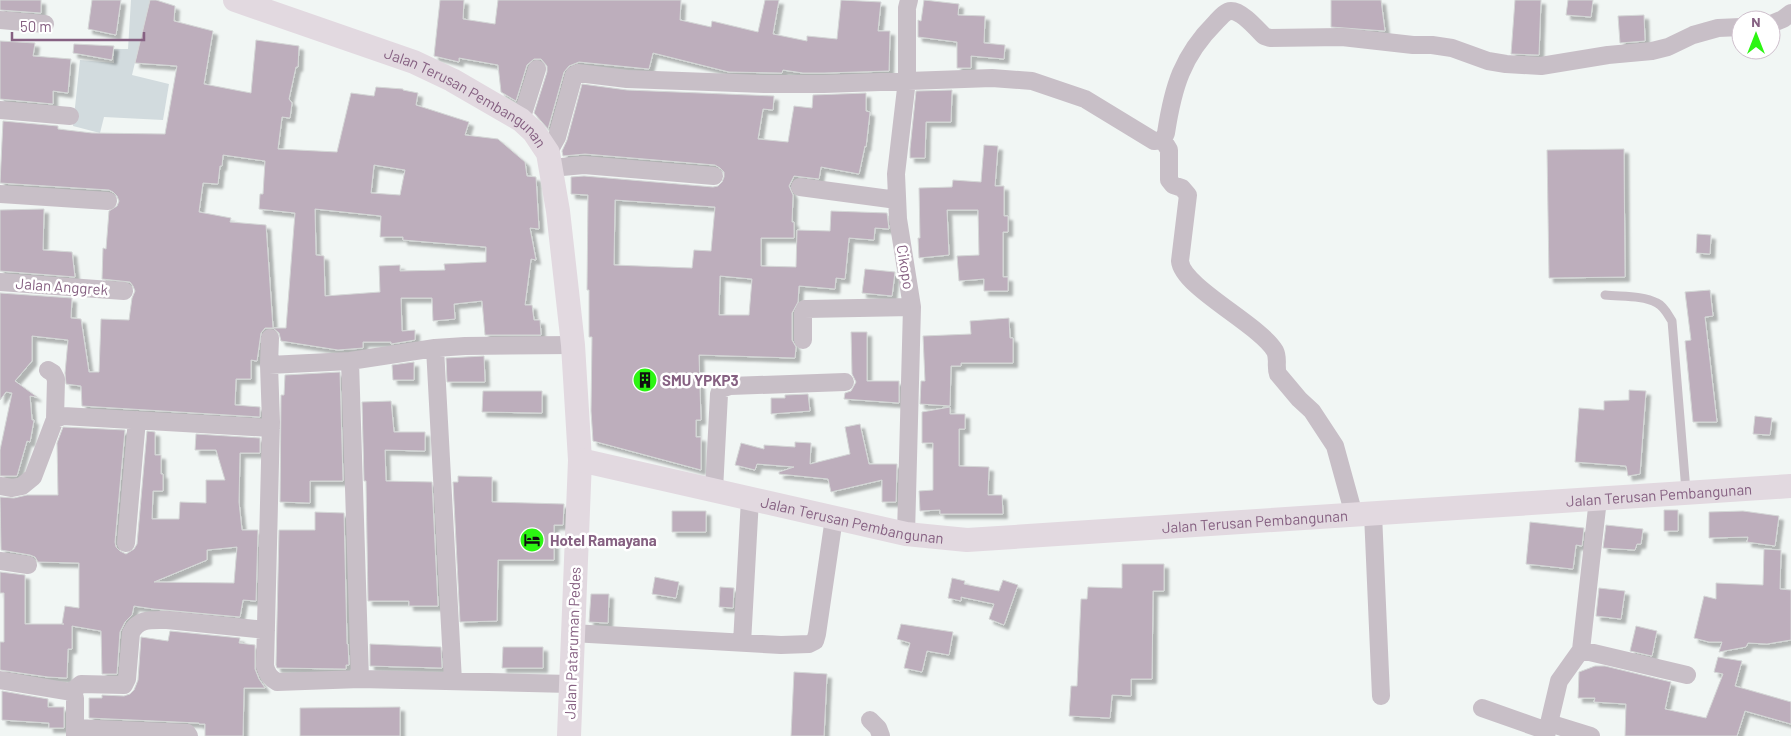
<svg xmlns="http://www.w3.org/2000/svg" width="1791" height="736" font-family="Barlow,sans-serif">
<defs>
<filter id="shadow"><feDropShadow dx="4.5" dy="4.5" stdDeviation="1" flood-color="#0004"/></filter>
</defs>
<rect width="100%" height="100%" fill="#f1f6f4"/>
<path fill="#d2dbde" d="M131 0H150L132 75 169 84 163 120 104 117 100 133 73 126 80 60 114 63V49H128Z"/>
<path fill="#bdaebc" stroke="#d4d7d6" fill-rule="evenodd" filter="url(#shadow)" d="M0 0H41V13L0 10Z
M92 0H121L116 35 88 29Z
M150 0H156L175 6 174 21 213 31 204 84 251 93 256 40 299 46 298 67H296L289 99 292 103 290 118 282 117 278 149 337 152 351 93 374 96 376 87 403 89V90L418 93 416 105 469 122 465 135 498 139 525 162 527 176 536 177 539 229 530 228 536 260 531 259 525 305H532L534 320H540L541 335H485L482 301 454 304 455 319 433 321 432 298H401L402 331 415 330V340L391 344V342H363V348L338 350 281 341 279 333 273 328H286L295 213 259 209 260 194H263L265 161 223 155 222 166H220L218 184 203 183 199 212 231 218 230 222 266 225 273 328H265L261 333 257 361 251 360V379H236L235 405 260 407V417L82 406 81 386 66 384 65 373 68 340 32 336V361L15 381 37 397 30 396 32 420H34L30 442 27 441 17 476H0V450L12 393 6 392 0 400V293L72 298 71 318 81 319 89 372H99L101 319 129 320 132 298 135 291 133 286 130 282 102 279 103 248 106 249 109 211 117 206 119 201 117 196 113 192 109 190 0 183 3 121 58 126V129L92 133 165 134 177 66 135 63ZM374 165 405 170 400 195 371 193ZM315 209 381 216 380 237H403V240L486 247V262L444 264 445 270 400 271V265L379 266 380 292 325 296 324 256 316 255Z
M440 0H464L463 19 495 24 498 0H681L680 20 711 27 712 21 758 32 765 0H779L773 34 807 41V36L837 39 841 0 881 2 878 31H890L889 71 824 73H803L783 70 782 73 729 72 653 53 649 69 579 62 569 66 564 72 548 129 534 113 547 72V66L541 59H534L527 65 516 101 501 92 498 65 459 58V62L434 56Z
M924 0 959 4 958 15 985 16 984 43 1005 45 1004 59 971 56V68H957V42L918 37V20L921 21Z
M1331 0H1381L1385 31 1331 27Z
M1515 0H1541L1539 55 1511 54Z
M1568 0H1593L1591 17 1566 15Z
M1644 15 1645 41 1620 43 1618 16Z
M0 41 35 43 33 56 71 59 68 93 53 91V104L0 99Z
M74 44 114 46 112 60 73 53Z
M582 84 627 90 774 96 773 110 763 109 758 139 788 142 794 106 812 108 813 95 866 93V111L870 112 866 147 865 146 859 174 821 167 819 179 794 176 789 186 793 195 792 222H794V238H761V266L796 267 797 230 830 231 831 211 887 213 889 229 875 228 874 240 849 238 845 279 836 278 835 289 799 286 798 302 792 313V340L796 347 795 358 699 355 701 420H696V437H701V470L593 441 591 411 592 337H589V290H587L588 195 571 194V177L584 176 713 187 718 186 722 182 724 177V172L720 168 715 165 585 154 563 156 562 151 567 140ZM615 200 715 207 711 251 694 250 692 268 614 265ZM720 276 752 279 749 315H719Z
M952 90 951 122H926L925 158H910V149L916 91Z
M984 145 998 146 995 186H1004V216H1008V232H1003V277H1008V291H984V279L959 281 957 256 979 255 978 210H947L949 255 919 258 918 238H920L919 188 952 187 953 180 981 182Z
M1624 149 1625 277 1549 278 1547 150Z
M44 209 43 250 72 252 75 277 0 271V210Z
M1697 234 1711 235 1710 254 1696 253Z
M865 269 895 272 892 296 862 293Z
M1710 290 1713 316 1705 317 1717 422H1693L1685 341 1691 340 1685 292Z
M1009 318 1010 338H1013V363H961V366H951L950 406 920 404 921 381H925L923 336 971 334 970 321Z
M851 332H867V381H899V403L844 399 845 393 851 391 856 382 852 374Z
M484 356 485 382H447L446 358Z
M414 362V380H393L392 365Z
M340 372 343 481H310V503L280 502 281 395H284L285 375Z
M1629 390 1646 391 1640 474 1628 476 1626 466 1575 462 1579 408 1604 410V401L1629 400Z
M483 391H542V413L482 412Z
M808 394 810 411 771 414V398H785V395Z
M391 401 394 432H425V451L385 450 386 481 432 482 438 606H409V601H368L366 481H364L362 402Z
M950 407V414H965V429H959V466L989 467 988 495H1002L1003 514H940V510L920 511 919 491 933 490V443H922V412Z
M1755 416 1772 418 1770 435 1753 434Z
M860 424 869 464H897L896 502H882V480L831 492 828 479 779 474V472L794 467 757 464 755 470 735 465 741 443 764 449V445L795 447V442L811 443 810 464 850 454 845 427Z
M63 427 125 430 115 542 116 547 120 551 126 554 134 549 137 544 147 431 155 432V455H161V474H163V491H153L152 519H179L180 502 206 503V480H225L216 450H195L196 434 260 438V453H240L239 502 242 530H258L256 601 243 600 240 617 154 609 134 606 132 615 125 622 120 632 117 674H102L101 631 72 626V649H68L67 678 48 677 0 670V642H4V593H0V572L25 575V624H64H62L65 606 79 608V563L38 562 35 557 30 555 1 550 0 497 14 498 27 495H58L57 443ZM237 547 234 583 154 582 207 560V550Z
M458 476 492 477V502L564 504 563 525H554V560H498L497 621 460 622 453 482H458Z
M1664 510H1678V531H1664Z
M672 511H706V532H672Z
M1743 511 1779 516 1775 546 1747 542 1748 537 1709 538V512Z
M315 512 344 513 347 644H348L349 665H346V669L277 668 276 665 279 530H315Z
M1530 522 1584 528 1582 546 1576 545 1573 569 1526 564Z
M1606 525 1643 529 1641 544H1637L1635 550 1603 548Z
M1764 549 1781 550 1780 589 1791 590V640L1767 644 1748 643 1746 647 1719 652 1722 642H1709L1694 638 1704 596 1716 599V583L1763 585Z
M1122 564H1164V591H1153L1152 679H1131V696L1112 695 1110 718 1069 716 1071 686H1077L1081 599H1087L1088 587 1122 588Z
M655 577 679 582 676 598 652 594Z
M952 578 965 581 964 584 999 591 1003 580 1018 585 1004 625 989 619 994 604 961 597V601L948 598Z
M720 587 734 588 733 608 719 607Z
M1599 588 1625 591 1621 619 1596 616Z
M591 594H609L608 623 589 622Z
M901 624 953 632 949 655 927 651 922 672 904 668 910 643 897 639Z
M1636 626 1657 631 1652 656 1630 651Z
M170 631 240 638 239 643 255 645V669L259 679 265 688H244L243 736H205V724H199V723L89 718V698H102V695L124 696 130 694 134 690 138 680 141 637 168 641Z
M370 644 441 647 442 668 370 666Z
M503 647H543V668H502Z
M1718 657 1742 661 1735 686 1791 702V724L1745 711 1737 736H1625L1626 704 1594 702 1595 698H1578L1579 672 1595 666H1605L1671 682 1665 709 1706 718 1723 674 1714 672Z
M794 672 827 674 824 736H791Z
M2 691 48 699V707H64V728H49V723L2 720Z
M400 707V736H300V708Z"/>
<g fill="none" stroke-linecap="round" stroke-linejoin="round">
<path stroke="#c8bfc7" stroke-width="9" d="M1605 295C1621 297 1642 295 1657 303 1664 306 1668 315 1672 321L1686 491"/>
<path stroke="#c8bfc7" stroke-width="18" d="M0 20 45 24
M1771 24 1783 19 1791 13
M0 110 70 116
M521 120 537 69
M1163 140 1169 150V180L1173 185 1182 188 1188 195 1180 261C1182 287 1260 325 1275 351 1279 359 1275 366 1278 374L1299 399 1312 411 1335 446 1354 515
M548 153 557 137 574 75 578 73 627 79 764 84H824L992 78 1032 81 1085 99 1154 141 1163 140 1166 133C1173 87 1182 56 1216 22 1219 19 1225 11 1231 11 1242 11 1257 29 1264 36L1270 38 1342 37 1413 45H1432L1452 48 1488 61 1506 64 1541 66 1608 55 1652 51 1668 47 1693 35 1718 28 1741 27
M551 168 584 165 714 176
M800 187 897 200
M0 194 108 201
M0 282 124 291
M803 340V313L805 309 912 307
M435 348 453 681
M350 361 360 679
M269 365 270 338
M55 419 63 416 271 428
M0 486 12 488 22 486 33 477 55 419 56 379 53 373 48 370
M714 490 719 394 721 389 730 386 845 382
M1373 514 1381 696
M906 534 912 307 898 219 896 174 907 80V8L909 0
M126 543 137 420
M0 561 28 565
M572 633 781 645 809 644 815 641 817 634 834 518
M742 643 750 499
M1581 650 1687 675
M0 680 71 692 75 698V736
M570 684 360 679 277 682C270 678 267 674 265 666L271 422 269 365 350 361 435 348 465 346 573 345
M71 692 81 684 124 685 127 679 131 633C138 618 152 620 167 620L266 630
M1482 708 1547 731
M870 720 878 728 881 736
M1549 723 1591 736
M75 728 187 733 189 736
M1546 736 1559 681 1581 650 1598 499"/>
<g stroke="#e2d9e0" stroke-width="24">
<path id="s1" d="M235 0 414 62 452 80 521 120 534 132 548 153 558 211 573 345 580 460 569 736"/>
<path id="s2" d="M580 460 906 534 967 540 1791 486"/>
</g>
</g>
<defs>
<symbol id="building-disc" viewBox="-11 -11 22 22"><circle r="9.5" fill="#2cf512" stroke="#fff"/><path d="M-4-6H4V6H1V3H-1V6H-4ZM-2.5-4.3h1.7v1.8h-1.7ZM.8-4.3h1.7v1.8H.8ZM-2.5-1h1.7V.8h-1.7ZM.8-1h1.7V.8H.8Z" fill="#111"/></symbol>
<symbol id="hotel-disc" viewBox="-11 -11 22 22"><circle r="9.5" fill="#2cf512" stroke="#fff"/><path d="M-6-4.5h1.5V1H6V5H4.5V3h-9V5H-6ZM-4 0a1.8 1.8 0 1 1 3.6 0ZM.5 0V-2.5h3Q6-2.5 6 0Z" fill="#111"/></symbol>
</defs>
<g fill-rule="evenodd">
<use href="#building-disc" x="631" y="366" width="28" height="28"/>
<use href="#hotel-disc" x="518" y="526" width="28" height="28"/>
</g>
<g text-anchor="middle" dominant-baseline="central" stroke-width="5" stroke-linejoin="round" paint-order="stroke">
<g font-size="15" fill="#866182" stroke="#fff">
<text stroke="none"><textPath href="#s1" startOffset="252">Jalan Terusan Pembangunan</textPath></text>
<text transform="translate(906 267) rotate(81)">Cikopo</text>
<text transform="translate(62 286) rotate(4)">Jalan Anggrek</text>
<text stroke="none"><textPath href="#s2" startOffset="1089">Jalan Terusan Pembangunan</textPath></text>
<text stroke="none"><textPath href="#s2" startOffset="279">Jalan Terusan Pembangunan</textPath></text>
<text stroke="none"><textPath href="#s2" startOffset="684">Jalan Terusan Pembangunan</textPath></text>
<text transform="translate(572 643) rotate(-88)">Jalan Pataruman Pedes</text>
</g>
<g font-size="15" font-weight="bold" fill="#866182" stroke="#fff" text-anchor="start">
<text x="662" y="380">SMU YPKP3</text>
<text x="550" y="540">Hotel Ramayana</text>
</g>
</g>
<g transform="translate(1756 35)"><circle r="24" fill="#ffffff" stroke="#cfc0cd"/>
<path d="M0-4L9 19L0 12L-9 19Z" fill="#2cf512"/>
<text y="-8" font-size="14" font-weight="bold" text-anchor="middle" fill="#866182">N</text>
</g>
<path d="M12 32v8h132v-8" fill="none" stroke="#866182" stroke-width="2.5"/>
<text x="20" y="32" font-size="15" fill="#866182" stroke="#ffffff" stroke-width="4" paint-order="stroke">50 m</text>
</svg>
